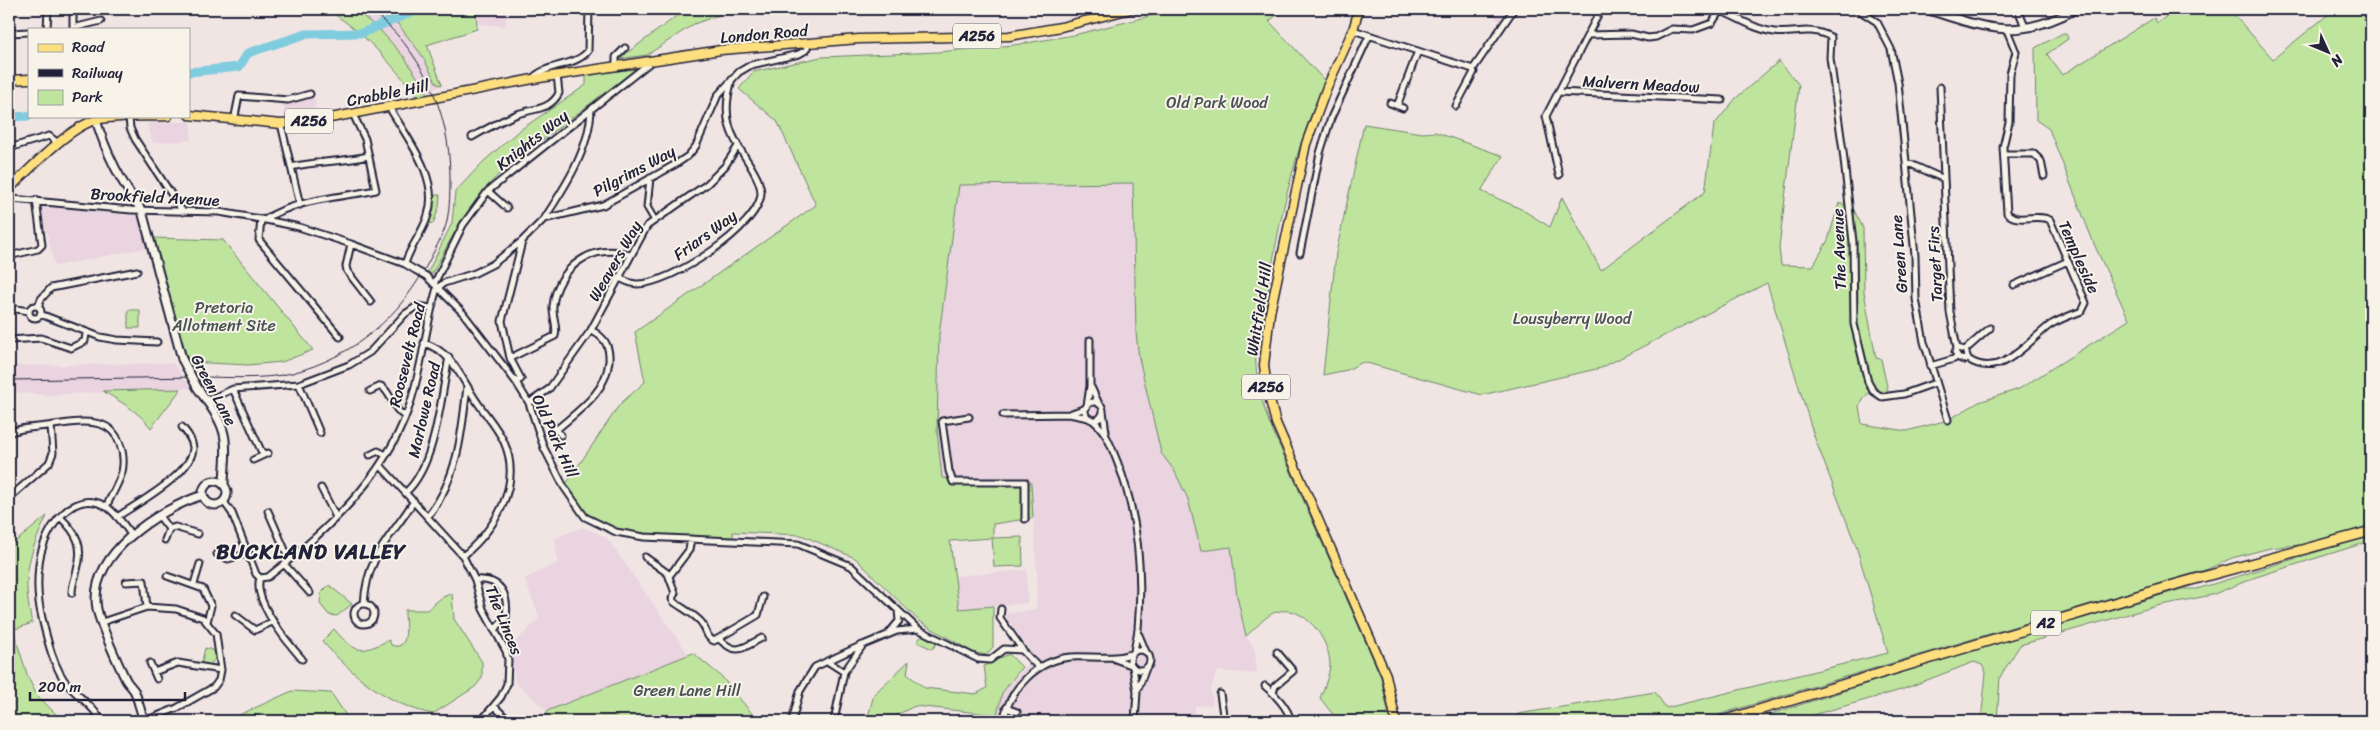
<svg xmlns="http://www.w3.org/2000/svg" width="2380" height="730" font-family="Sriracha,sans-serif">
<rect width="100%" height="100%" fill="#f1e5e4"/>
<filter id="ink" filterUnits="userSpaceOnUse"><feTurbulence type="fractalNoise" baseFrequency=".02" numOctaves="2"/><feDisplacementMap in="SourceGraphic" scale="10" xChannelSelector="R" yChannelSelector="G"/><feConvolveMatrix kernelMatrix="1 2 1 2 8 2 1 2 1" color-interpolation-filters="sRGB"/></filter>
<g filter="url(#ink)">
<path fill="#e9d4df" d="M325 9H508L505 26 477 24V29L427 45 442 85 418 97 394 67 346 20Z
M1497 9H1559L1553 16 1519 9 1508 25 1495 18Z
M314 97 316 114 285 118 283 104Z
M147 122H191V140L153 143Z
M1133 183 1136 333 1139 358 1161 453 1174 470 1188 499 1201 551 1231 547 1237 596 1246 636 1255 650 1257 674 1217 671 1211 689 1213 705 1195 706 1194 721H1031L1022 712 1019 719 995 720 1002 693 1035 657 1004 614 1036 609 1037 575 1031 482 942 478 937 430 939 335 959 185Z
M45 205 136 216 140 220 147 248 55 266 41 209Z
M173 363 191 388 49 395 9 392V366Z
M583 527 607 538 689 655 547 711 515 682 511 646 540 618 524 579 558 563 555 538Z
M1027 570V603L959 609 954 576Z"/>
<path fill="#bee49e" stroke="#70836c" d="M325 9H354L380 30 405 58 427 93 418 97C391 64 362 29 325 9Z
M374 9H476L477 29 427 45 442 85 437 84 421 54 398 24Z
M709 9H720L719 15 694 24 647 55 619 59 682 12Z
M1178 9H1285L1269 21 1325 81C1288 163 1272 254 1261 342L1256 345C1254 374 1260 396 1269 422L1381 677 1390 721H1338L1320 698C1324 688 1329 676 1330 665 1330 640 1304 603 1276 612 1266 615 1255 629 1246 636L1237 596 1231 547 1201 551 1188 499 1174 470 1161 453 1139 358 1136 333 1133 183 959 185 939 335 937 430 942 478 1031 482 1033 518 993 524V538L1022 537 1023 566 994 567 992 538 950 541 959 609 993 606V647L986 655 972 652 919 621 855 558 801 535 733 532V540C685 539 628 545 587 518 578 512 570 496 564 487L620 404 645 382 635 332 816 205 777 121 739 89 753 72 821 57 938 52 1014 45 1074 35Z
M2177 9H2229L2273 59 2335 9H2371V231L2365 232 2371 317V526L2308 544 2270 548 2232 558 2208 569 1697 721H1518V714L1655 692 1666 708 1888 653 1856 546 1814 436 1767 283 1601 368 1482 395 1363 362 1347 370 1323 375 1336 253 1364 124 1422 133 1435 132 1503 156 1481 191 1521 209 1550 227 1562 197 1601 270 1705 192 1714 125 1736 98 1779 61 1799 85 1779 247 1781 265 1813 266 1828 240 1839 203 1852 206 1863 228 1864 292 1876 358 1881 359 1888 391 1869 392 1859 406 1862 424 1907 431 1948 420 1979 402 2019 389 2129 320 2094 244 2049 129 2036 120 2035 48 2063 33H2066L2068 39 2047 54 2062 75 2154 18 2157 23Z
M636 69 503 170C469 203 454 233 432 274L428 272 452 223 455 192 483 162 517 132 586 85V74Z
M432 195H440L439 207 433 224 428 222 433 205Z
M153 238 223 240 313 350 282 362 248 365 188 362Z
M128 310H140V328H128Z
M181 389 151 428C138 411 121 402 103 391Z
M47 516C27 557 22 579 32 623L13 630 28 677 36 694 63 721H9V547Z
M2371 535V541L2256 577 2212 595 2157 606 2020 645 2000 677 1997 721H1981L1986 673 1982 665 1974 662 1901 690 1792 721H1749L1951 657 2182 589H2197Z
M329 585 352 604 337 616 329 615 320 604 321 593Z
M452 593 454 619 482 662V678L475 687 433 714C389 706 351 674 322 641L334 629C356 654 360 654 389 640L391 645C412 653 404 618 405 610H427L441 598Z
M923 634 939 642 932 649 917 642Z
M205 648 213 650 215 659 210 665H201Z
M693 653 722 677 758 721H546L547 711Z
M1009 654 1022 667 1002 693 997 715 915 706 888 719 887 721H867L874 694 909 661 907 674 925 688 976 694 987 688 984 666Z
M292 691 331 693 350 721H226Z"/>
<g fill="none" stroke-linecap="round" stroke-linejoin="round">
<path stroke="#80ccdf" stroke-width="9" d="M189 72 239 67 248 53 306 34 362 33 419 9
M9 117 29 116"/>
<defs>
<path id="street" d="M73 9V29
M1685 9H1692
M1715 9C1735 15 1752 29 1774 32 1796 35 1807 25 1831 37L1830 58 1843 151 1853 242 1854 324 1868 382 1873 391 1882 397 1904 394 1935 383
M1857 9 1877 22 1891 49 1898 83 1906 162 1915 256 1916 299 1924 342 1948 420
M2018 9 2025 27
M73 28 101 21
M47 29 48 9
M1353 30 1473 69 1514 9
M9 33 29 32
M1588 35 1631 34 1648 38 1656 37 1672 29 1693 30 1712 23 1721 9
M616 66V57L625 48
M533 78C548 63 575 67 588 51L589 9
M1940 87 1950 312 1957 348
M1558 92 1722 100
M1390 103 1403 108
M1397 106 1418 51
M1456 106 1474 72 1473 69
M389 107C407 138 440 178 428 215 423 233 410 246 405 264
M129 118 130 128 135 139 183 212
M234 121 239 96 288 100 310 94
M281 124 300 205
M472 137C486 129 500 121 515 115 532 108 550 111 559 93L557 75
M9 148 49 136 58 143
M2004 154H2034L2041 161 2044 176
M1906 162 1944 179
M291 167C317 161 343 162 368 156
M1559 175 1546 116 1601 9
M650 178 647 207 654 219
M488 191 507 208
M9 197 12 199 131 210 219 212 266 220 299 227 351 244 405 264 415 270
M261 219 259 240 340 337
M266 219C293 200 343 197 376 190L365 139 353 114
M544 219C565 187 590 149 591 109
M351 244 346 266 347 271 371 302
M1300 253 1320 153 1331 118 1369 36
M9 256 38 249 42 245 36 200
M426 276 463 313 516 382 529 403 544 448 564 487 585 517 616 532 644 537 798 544 851 566 918 629 952 646
M619 278C624 280 630 284 637 284 669 285 760 227 761 193 761 183 755 174 750 165 731 135 721 120 731 83
M434 284 463 225 488 191 652 61
M2014 285 2068 261
M437 288 444 283 475 273 493 264 522 241 544 219 603 205 676 164 688 156 696 146 718 95 739 72 751 65 799 54 806 50 809 44
M29 312a6 6 0 1 1 12 0a6 6 0 1 1-12 0Z
M38 307 41 299 51 288 137 271
M9 308 29 311
M40 314 100 337 117 340 157 342
M9 340 41 338 71 348 85 341 86 333
M424 343C450 351 459 373 472 394 482 411 496 425 504 442 523 485 495 529 463 556
M1957 348 1965 350 1968 359 1964 360 1959 358 1955 352Z
M1965 350 1990 328
M510 358 555 336C558 327 552 316 553 306 557 268 593 241 630 255
M1968 359C2000 381 2027 342 2050 325 2060 319 2071 315 2082 311L2086 303 2050 220C2037 213 2018 224 2007 213L2003 147 2009 122 2010 74 2016 52 2007 30
M1930 366 1954 359 1957 356
M516 382 521 379 510 358 502 321 522 242
M299 384 320 433
M1091 387 1099 404
M233 389 263 455
M370 391 381 386C393 394 392 410 405 416
M206 401 233 389 299 384 349 365 370 352 405 314 417 306 431 308
M1085 411a9 9 0 1 1 18 0a9 9 0 1 1-18 0Z
M529 403 549 389 591 330 647 226 707 184 725 166 738 146
M1087 406 1090 386V340
M1103 411 1106 432
M1069 414 1086 408
M1003 415 1069 414 1089 418
M969 417 942 421 949 471 953 482H1025V519
M1091 419C1106 430 1110 444 1117 461 1138 514 1143 572 1138 629 1137 637 1135 644 1134 652
M552 425 561 435
M556 430C579 410 606 393 609 361 610 345 604 337 591 330
M9 433C23 426 38 428 54 425 68 423 86 420 100 424 119 429 126 454 122 472 119 483 111 496 106 507
M370 455 378 451 386 455
M253 460 268 453
M380 465 463 556 475 580 483 609 506 651 508 660 507 684 501 697 481 721
M321 488 336 517
M406 492C436 465 441 396 449 357
M9 498 49 463 53 453 51 426
M224 502 232 513 256 574 260 578
M268 511 289 559
M159 516 169 529 175 527 198 534
M428 516C458 479 462 432 467 386
M60 517C77 533 84 546 77 570 75 579 72 584 72 593
M117 517C136 504 194 473 193 447 192 439 187 433 182 427
M165 540 169 529
M217 554 228 559 249 553
M645 557 670 575 689 550 691 539
M284 564 310 593
M668 574 675 593 672 599 674 602C682 608 694 614 701 622 707 629 705 637 714 641L758 615 763 597
M167 576 203 589 211 606 207 622
M260 578 268 577C325 532 383 480 408 410 422 371 425 328 437 288
M260 578C252 600 288 643 302 659
M475 580C501 578 509 594 506 618L494 630
M126 582 144 581 147 607
M194 584 200 564
M364 604C367 555 390 539 414 501
M354 614a10 10 0 1 1 20 0a10 10 0 1 1-20 0Z
M1001 609 1000 618 1022 649
M235 615 255 630 272 622
M102 622 147 607 176 609 203 618 216 634 221 670 219 680 214 687 177 708 145 721
M889 633 899 621 898 610
M1139 635 1146 652
M719 639C738 657 743 647 762 638
M956 648 978 659 990 660 1004 649 1022 650 1039 668
M1130 660a10 10 0 1 1 20 0a10 10 0 1 1-20 0Z
M1115 659 1131 665
M827 661 844 672
M150 663 157 679
M1133 667 1137 692 1135 721
M154 672 178 663 221 670
M1265 686C1275 694 1288 708 1291 721
M1138 689 1146 668
M1273 693 1275 686 1293 671 1277 652
M1220 694 1224 721
M494 706 509 721
M1006 708 1017 712
M102 721C93 706 80 698 68 685 54 669 47 639 42 618 38 602 37 582 39 565 41 535 71 485 107 507 117 514 125 526 132 536
M792 721 800 691 815 667 862 645
M834 721 844 672 863 645 897 631 918 629
M1003 721C1010 689 1036 660 1071 657 1092 656 1112 660 1132 654"/>
<path id="secondary" d="M1926 9C1986 28 2016 42 2076 9
M96 120C106 153 122 184 142 211L182 359
M197 387C207 402 220 417 224 434 228 451 224 468 224 485
M203 493a12 12 0 1 1 24 0a12 12 0 1 1-24 0Z
M144 721C141 712 138 701 135 692 133 688 128 684 126 680 119 666 100 624 97 609 87 555 159 509 203 495"/>
<path id="primary" d="M1359 9 1353 30 1327 87 1306 144 1270 313 1264 365 1267 389 1276 423 1386 675 1396 721
M9 80 29 79
M189 115 281 124 320 120 533 79 721 50 859 39 1009 36 1061 27 1131 9
M9 189C30 169 69 127 96 120 119 115 145 117 168 116"/>
<path id="highway" d="M1722 721 2177 584 2371 531"/>
</defs>
<use href="#street" stroke="#22223b" stroke-width="9"/>
<use href="#secondary" stroke="#22223b" stroke-width="11"/>
<use href="#primary" stroke="#22223b" stroke-width="11"/>
<use href="#highway" stroke="#22223b" stroke-width="12"/>
<use href="#street" stroke="#f7f3e8" stroke-width="5"/>
<use href="#secondary" stroke="#f7f3e8" stroke-width="7"/>
<use href="#primary" stroke="#fedf80" stroke-width="8"/>
<use href="#highway" stroke="#fedf80" stroke-width="9"/>
<path stroke="#22223b" stroke-width="1" d="M9 380C72 379 135 378 198 377 228 377 263 380 292 373 354 357 402 315 430 259 436 247 444 234 447 221 450 206 450 191 450 176 450 111 421 48 369 9"/>
<defs>
<path id="street-bridge" d="M415 270 426 276"/>
<path id="secondary-bridge" d="M182 359 197 387"/>
</defs>
<use href="#street-bridge" stroke="#22223b" stroke-width="9" stroke-linecap="butt"/>
<use href="#secondary-bridge" stroke="#22223b" stroke-width="11" stroke-linecap="butt"/>
<use href="#street-bridge" stroke="#f7f3e8" stroke-width="5"/>
<use href="#secondary-bridge" stroke="#f7f3e8" stroke-width="7"/>
</g>
</g>
<g text-anchor="middle" dominant-baseline="central" stroke-width="4" stroke-linejoin="round" paint-order="stroke">
<g fill="#f7f3e8" stroke="#62616f" stroke-width="1">
<rect x="953" y="23.5" width="48" height="25" rx="4"/>
<rect x="285" y="108.5" width="48" height="25" rx="4"/>
<rect x="1242" y="374.5" width="48" height="25" rx="4"/>
<rect x="2031" y="610.5" width="30" height="25" rx="4"/>
</g>
<g font-size="15" font-weight="bold" fill="#22223b">
<text x="977" y="36">A256</text>
<text x="309" y="121">A256</text>
<text x="1266" y="387">A256</text>
<text x="2046" y="623">A2</text>
</g>
<g font-size="16" fill="#22223b" stroke="#f7f3e8">
<text transform="translate(764 34) rotate(-5)">London Road</text>
<text transform="translate(1641 84) rotate(3)">Malvern Meadow</text>
<text transform="translate(388 93) rotate(-11)">Crabble Hill</text>
<text transform="translate(532 140) rotate(-38)">Knights Way</text>
<text transform="translate(634 171) rotate(-28)">Pilgrims Way</text>
<text transform="translate(155 197) rotate(3)">Brookfield Avenue</text>
<text transform="translate(705 235) rotate(-36)">Friars Way</text>
<text transform="translate(1839 249) rotate(-92)">The Avenue</text>
<text transform="translate(1899 254) rotate(-94)">Green Lane</text>
<text transform="translate(2079 257) rotate(66)">Templeside</text>
<text transform="translate(615 261) rotate(-60)">Weavers Way</text>
<text transform="translate(1935 264) rotate(-93)">Target Firs</text>
<text transform="translate(1259 309) rotate(-81)">Whitfield Hill</text>
<text transform="translate(407 355) rotate(-76)">Roosevelt Road</text>
<text transform="translate(214 390) rotate(62)">Green Lane</text>
<text transform="translate(424 410) rotate(-77)">Marlowe Road</text>
<text transform="translate(555 436) rotate(66)">Old Park Hill</text>
<text transform="translate(504 620) rotate(68)">The Linces</text>
</g>
<g font-size="16" fill="#495254" stroke="#f7f3e8">
<text x="1217" y="102">Old Park Wood</text>
<text x="224" y="307">Pretoria<tspan x="224" dy="18">Allotment Site</tspan></text>
<text x="1572" y="318">Lousyberry Wood</text>
<text x="687" y="690">Green Lane Hill</text>
</g>
<g font-size="21" font-weight="bold" letter-spacing="1" fill="#22223b" stroke="#f7f3e8">
<text x="311" y="552">BUCKLAND VALLEY</text>
</g>
</g>
<rect width="2380" height="730" fill="none" stroke="#f7f3e8" stroke-width="30"/>
<rect x="15" y="15" width="2350" height="700" fill="none" stroke="#22223b" stroke-width="2" filter="url(#ink)"/>
<rect x="28" y="28" width="162" height="90" fill="#f7f3e8" stroke="#a29fa3"/>
<rect x="38" y="44" width="25" height="8" fill="#fedf80" stroke="#a29fa3"/>
<text x="72" y="52" font-size="15" fill="#22223b">Road</text>
<rect x="38" y="69" width="25" height="8" fill="#22223b" stroke="#a29fa3"/>
<text x="72" y="78" font-size="15" fill="#22223b">Railway</text>
<rect x="38" y="90" width="25" height="15" fill="#bee49e" stroke="#a29fa3"/>
<text x="72" y="102" font-size="15" fill="#22223b">Park</text>
<g transform="translate(2328 52) rotate(134)" stroke="#f7f3e8" stroke-width="4" paint-order="stroke">
<path d="M0-4L9 19L0 12L-9 19Z" fill="#22223b"/>
<text y="-8" font-size="14" font-weight="bold" text-anchor="middle" fill="#22223b">N</text>
</g>
<path d="M30 692v8h155v-8" fill="none" stroke="#22223b" stroke-width="2.5"/>
<text x="38" y="692" font-size="15" fill="#22223b" stroke="#f7f3e8" stroke-width="4" paint-order="stroke">200 m</text>
</svg>
